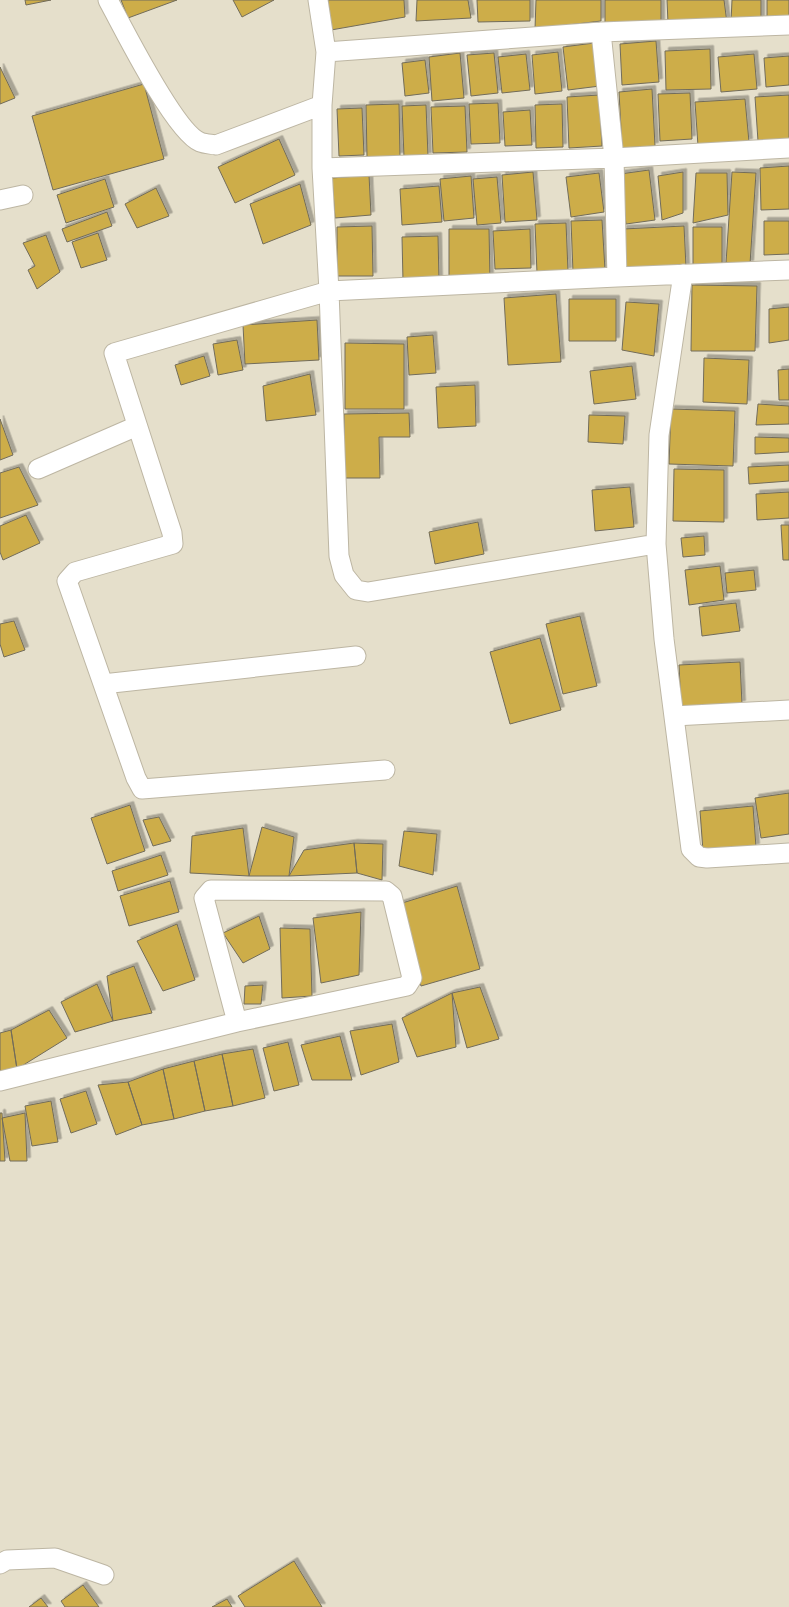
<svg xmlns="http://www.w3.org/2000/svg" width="789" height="1607" font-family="Poppins,sans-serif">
<defs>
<filter id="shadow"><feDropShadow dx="3.5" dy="-3.5" stdDeviation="0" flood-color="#0004"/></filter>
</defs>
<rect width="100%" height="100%" fill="#e5dfcb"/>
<path fill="#cdad4a" stroke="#726c5a" filter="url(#shadow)" d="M25 0H51L26 5Z
M121 0H177L128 18Z
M233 0H274L242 17Z
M328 0H404L405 17 331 30Z
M417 0H468L471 18 416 21Z
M477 0H530V21L478 22Z
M536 0H601V21L535 29Z
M605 0H661V28L605 29Z
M667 0H724L727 23H668Z
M732 0H761V23L731 22Z
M767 0H789V22H767Z
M656 41 659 82 622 85 620 44Z
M594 43 600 86 568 90 563 47Z
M710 49 711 89 666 90 665 51Z
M558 52 562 91 535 94 532 55Z
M460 53 464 98 432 101 429 57Z
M494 53 498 93 471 96 467 55Z
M526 54 530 90 502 93 498 57Z
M754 54 757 89 721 92 718 57Z
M789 56V85L766 87 764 58Z
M425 60 429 93 405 96 402 63Z
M0 67 15 98 0 104Z
M144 84 164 159 53 190 32 116Z
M652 89 655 146 622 148 619 92Z
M690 93 692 139 660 141 658 94Z
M599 95 602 146 569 148 567 97Z
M789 95V139L758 141 755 97Z
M745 99 749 142 698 146 695 102Z
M498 103 500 143 471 144 469 104Z
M399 104 400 156 367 157 366 105Z
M562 104 563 147 536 148 535 105Z
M426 105 428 156 404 157 402 106Z
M465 106 467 152 433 153 431 107Z
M362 108 364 155 339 156 337 109Z
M530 110 532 145 505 146 503 112Z
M279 139 295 175 235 203 218 167Z
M789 166V209L761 210 760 168Z
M649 170 655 220 626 224 620 174Z
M533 172 537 220 505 222 502 175Z
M683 172V213L662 220 658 176Z
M732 172 756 173 750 264 726 263Z
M599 173 604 212 571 217 566 177Z
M696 173H727L728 215 693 223Z
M369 175 371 215 335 218 332 178Z
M471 176 474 218 444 221 440 179Z
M497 177 501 223 477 225 473 179Z
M105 179 114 207 66 223 57 195Z
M300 184 311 225 263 244 250 204Z
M439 186 442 222 402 225 400 189Z
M156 188 169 216 137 228 125 204Z
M107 212 112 226 67 242 62 229Z
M602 220 605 270 573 272 571 221Z
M764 221H789V254L764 255Z
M566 223 568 271 537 273 535 224Z
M372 226 373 276H337V227Z
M684 226 686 267 624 270 623 229Z
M693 227H722V266H693Z
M449 229H489L490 279H449Z
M530 229 531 268 495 269 493 231Z
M98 233 107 260 81 268 72 242Z
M46 235 60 272 37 289 28 270 35 266 23 243Z
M438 236 439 280 403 281 402 237Z
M692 285 757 286 755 351H691Z
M556 294 561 362 508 365 504 298Z
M569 299H616V341H569Z
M626 302 659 304 654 356 622 350Z
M789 307V340L769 343V309Z
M317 320 319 360 245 364 243 325Z
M433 335 436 373 409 375 407 337Z
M237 340 243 370 218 375 213 344Z
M345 343 404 344V409H345Z
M204 356 210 376 181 385 175 365Z
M704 358 749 360 747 404 703 402Z
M632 366 636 399 594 404 590 371Z
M789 369V400H779L778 370Z
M310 374 316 415 266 421 263 386Z
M475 385 476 426 438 428 436 387Z
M758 404 789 406V424L756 425Z
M671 409 735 411 733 466 669 464Z
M409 413 410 437H379L380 478H345L344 414Z
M589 415 625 416 623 444 588 442Z
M0 419 13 455 0 460Z
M755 437 789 438V452L755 454Z
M789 465V481L749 484 748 467Z
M19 467 38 505 0 518V473Z
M674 469 724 470V522L673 521Z
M630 487 634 527 595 531 592 490Z
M789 492V518L757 520 756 494Z
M26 515 40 543 3 560 0 552V526Z
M478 522 484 554 435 564 429 532Z
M781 525H789V560H783Z
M704 536 705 555 683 557 681 538Z
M720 566 724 600 689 605 685 570Z
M754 570 756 590 727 593 725 573Z
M736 603 740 631 702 636 699 607Z
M580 616 597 686 563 694 546 624Z
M14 621 25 650 4 657 0 644V624Z
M540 638 561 710 510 724 490 652Z
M740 662 742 704 681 707 679 665Z
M789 793V834L761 838 755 798Z
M130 805 145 851 107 864 91 818Z
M753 806 756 847 703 851 700 811Z
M159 817 171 841 153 846 143 820Z
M262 827 294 837 289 876H249Z
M243 828 249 876 190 873 192 836Z
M404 831 437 834 433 875 399 866Z
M354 843 383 844 382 880 357 873Z
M354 843 357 873 289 876 304 850Z
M161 855 168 875 118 891 112 871Z
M170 881 179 912 129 926 120 896Z
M457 886 480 969 421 986 399 904Z
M361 912 359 975 321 983 313 918Z
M259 916 270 949 243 963 223 933Z
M177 924 195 980 163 991 137 941Z
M280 928 310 929 312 996 282 998Z
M134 966 152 1013 113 1021 107 976Z
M97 984 113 1021 75 1032 61 1002Z
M263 985 261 1004H244L245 986Z
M480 987 499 1039 467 1048 452 993Z
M452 993 456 1047 417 1057 402 1018Z
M49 1010 67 1038 17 1069 11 1030Z
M392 1024 399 1062 361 1075 350 1031Z
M11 1030 17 1069 0 1072V1033Z
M340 1036 352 1080H312L301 1045Z
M288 1042 299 1085 274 1091 263 1048Z
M253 1049 265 1098 233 1106 222 1054Z
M222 1054 233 1106 205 1111 194 1061Z
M194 1061 205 1111 174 1119 163 1069Z
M163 1069 174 1119 142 1125 128 1082Z
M128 1082 142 1125 116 1135 98 1085Z
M86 1091 97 1124 71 1133 60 1099Z
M51 1101 58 1142 32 1146 25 1106Z
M0 1113H2L5 1161H0Z
M25 1113 27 1161H10L2 1118Z
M294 1561 322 1607H245L238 1596Z
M83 1585 99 1607H65L61 1601Z
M41 1598 48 1607H29Z
M227 1599 232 1607H212Z"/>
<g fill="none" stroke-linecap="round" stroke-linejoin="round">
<defs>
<path id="street" d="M108 0C123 28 175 132 200 142 205 144 211 144 216 145L322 105
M318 0 326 52
M789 25 601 32 326 52 322 105V168L329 291 617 277 789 270
M601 32 614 158 617 277
M322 168 614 158 789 148
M0 200 23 195
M683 274 659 435 656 544 664 639 691 849 699 857 707 858 789 853
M38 469 137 426
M103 684 356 656
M674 716 789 710
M385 770 142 789 136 778 67 581 75 572 173 544 172 533 114 353 329 291 339 556 344 575 356 590 368 592 656 544
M0 1081 237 1022 204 898 211 890 386 891 392 896 412 978 407 986 237 1022
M0 1564 7 1560 55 1558 104 1575"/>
</defs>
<use href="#street" stroke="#bdb6a3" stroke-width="21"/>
<use href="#street" stroke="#fff" stroke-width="19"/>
</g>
</svg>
